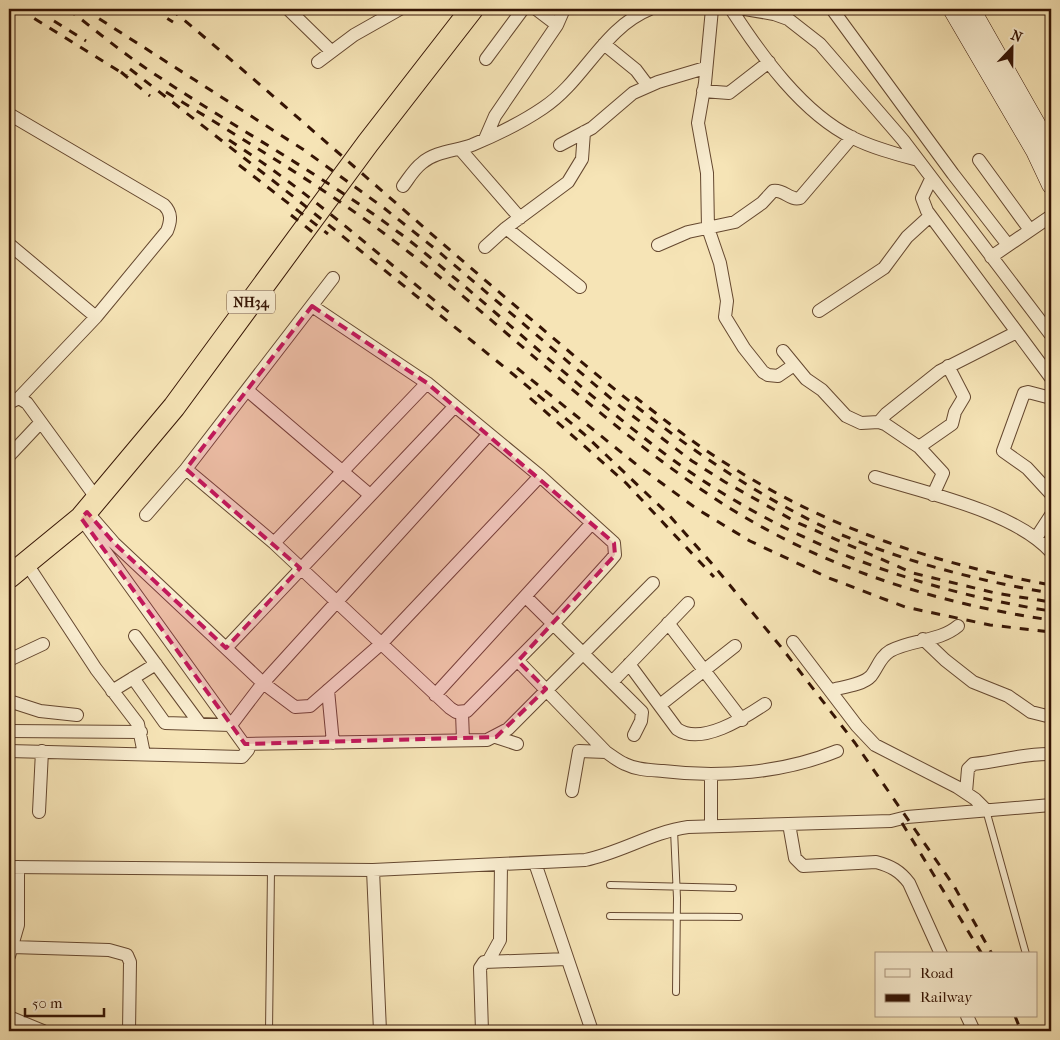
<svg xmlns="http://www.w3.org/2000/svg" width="1060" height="1040" font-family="'IM FELL French Canon',serif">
<rect width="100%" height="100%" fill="#f6e4b6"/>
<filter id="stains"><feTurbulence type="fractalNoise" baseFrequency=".004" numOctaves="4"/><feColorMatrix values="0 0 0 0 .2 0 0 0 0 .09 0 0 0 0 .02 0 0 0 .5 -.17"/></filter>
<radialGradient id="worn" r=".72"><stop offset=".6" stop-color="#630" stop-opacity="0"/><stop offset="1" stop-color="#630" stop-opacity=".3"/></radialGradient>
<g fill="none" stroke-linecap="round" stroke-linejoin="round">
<defs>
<path id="lane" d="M986 810 1026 954
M674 830 677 898 676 992
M610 885 733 888
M610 916 739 917
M269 1031 271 870"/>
<path id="street" d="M288 9 331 51
M536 9 557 25
M712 9 705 83 698 123 707 173 708 228 720 263 727 301 725 317 744 348 763 372 768 375 778 376 794 365
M731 9C761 55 802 113 853 138 873 148 896 154 918 160
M745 9 774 14 788 19 820 44 903 140 1051 335
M832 9 953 174 1008 245
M604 44 636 70 648 86
M486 59 523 9
M318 62 354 35 400 9
M703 91 729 93 769 62
M9 114 164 205C172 213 171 221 167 231L96 317 19 398
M485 139 495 116 557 25 564 9
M560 145 592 128 633 93 658 82 705 68
M460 149 520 218
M979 160 1030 230
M931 179 922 198 927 211 1051 378
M403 186C409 178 414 169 422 163 436 151 456 151 472 145 496 135 521 123 543 108 584 81 603 28 650 9
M506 228 580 287
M9 244 96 317
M658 245 688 232 735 222 762 203 773 191C784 189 790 201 800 198L852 137
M485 247 506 228 568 182 582 159 584 132
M991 257 1051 216
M312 306 427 383 540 476 614 543 615 555 610 561 553 624 467 711 456 712 450 708 274 543 186 469C235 405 284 341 333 278
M819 311 884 268 907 237 930 216
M783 351 806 379 822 390 846 416 861 423 879 422 885 424 919 447 943 473 933 495
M247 390 370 495
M1051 398 1028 392 1024 393 1003 451 1027 468 1051 494
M9 403 19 398 27 403 97 499
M879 422 886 414 940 371 1015 333
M919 447 952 424 955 412 964 397 948 366
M9 456 40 423
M875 477C927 493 1015 512 1051 552
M87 512 114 543 263 683 489 434
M146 515 186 469
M1036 538 1051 515
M274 543 427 383
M27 564 96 669 138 724 144 754
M526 597 642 712 641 721 634 735
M668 623 742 720
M135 636 200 724
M923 639 945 660 973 682 1008 696 1031 712 1051 717
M793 642 857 726 875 745 957 787 975 799 986 810
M226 648 455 406
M9 660 43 644
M518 661 606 752C612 756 618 761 625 764 637 770 650 770 663 771 720 778 783 773 837 751
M629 664 677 729C701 746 744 718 765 704
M133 678 165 723 231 725 263 683 295 707 310 706 382 643 540 476
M612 682 688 603
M328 690 333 743
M831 690C843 687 863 685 871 676 878 667 880 657 890 651 912 639 939 642 958 626
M112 691 156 664
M435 695 592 523
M9 701 40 711 77 715
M660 705 735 646
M462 713 463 740
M9 731 141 732
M496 737 517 744
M245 744 487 740 508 729 653 583
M9 751 242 757 248 750 81 518
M711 775V825
M572 791 579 751 606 752
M966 792 968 769 973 764C999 762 1024 753 1051 754
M39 812 42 751
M789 824 795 858 803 866 876 862C891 866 900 871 909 883L941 954
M535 863 592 1031
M9 867 373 870 585 860C620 853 652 832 688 827L891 821 907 817 1051 805
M373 870 380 1031
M12 947 109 950 127 955 130 962 129 1031
M9 956 18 925V867
M489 960 500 940 501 864
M967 1016 974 1031
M9 1017 43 1031
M482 1031 480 968 484 962 567 959"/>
<path id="secondary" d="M952 9 1035 151 1051 185
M971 9 1051 150"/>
<path id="highway" d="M9 577 81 518 174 407 368 143 472 9"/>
</defs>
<use href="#lane" stroke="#654830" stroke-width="8"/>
<use href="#street" stroke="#654830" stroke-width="14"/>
<use href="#secondary" stroke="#351404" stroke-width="19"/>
<use href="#highway" stroke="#351404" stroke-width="24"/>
<use href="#lane" stroke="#f9edd0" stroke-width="6"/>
<use href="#street" stroke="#f9edd0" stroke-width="12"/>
<use href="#secondary" stroke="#f9edd0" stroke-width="18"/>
<use href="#highway" stroke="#f6e4b6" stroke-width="22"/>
<path stroke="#351404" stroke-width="3" stroke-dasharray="9 9" stroke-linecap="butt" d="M19 9 127 76
M68 9C94 29 120 51 147 69 230 125 318 172 398 232 420 248 441 267 462 284 530 342 597 403 669 457 782 540 913 590 1051 611
M84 9 304 150 384 208 439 252 621 407 692 461 725 482 796 522 913 573 995 593 1051 602
M152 9 173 22
M171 9C288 107 402 210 519 309 618 393 706 470 826 528
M54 21 86 41
M130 69 299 201 514 375 584 434 667 513 714 566 781 647 855 743 954 886 992 954
M121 72 150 96
M166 92C250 144 334 193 411 254 513 334 605 426 714 498 815 565 932 603 1051 620
M229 140C308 191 379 255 451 314
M239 165 328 234
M291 215 315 234
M517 368 637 465 697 509 750 541 829 578 905 607 990 625 1051 632
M635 397C666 421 697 446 730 466 830 529 936 564 1051 585
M530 398 626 483 714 577
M842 535C910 563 979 581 1051 593
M902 823 982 954
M1015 1016 1021 1031"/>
</g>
<path fill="#c2185b" fill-opacity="0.2" stroke="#c2185b" stroke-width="4" stroke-dasharray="10 6" stroke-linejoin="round" d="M312 306 427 383 614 543 615 555 518 661 546 689 496 737 245 744 81 518 87 512 114 543 226 648 300 568 186 469Z"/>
<g text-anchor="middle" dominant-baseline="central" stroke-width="5" stroke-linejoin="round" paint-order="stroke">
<rect fill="#f9edd0" stroke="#705541" stroke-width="1" x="227" y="290.5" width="48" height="23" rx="4"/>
<g font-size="14" font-weight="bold" fill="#351404">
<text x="251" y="302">NH34</text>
</g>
</g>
<rect width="1060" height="1040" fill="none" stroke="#f6e4b6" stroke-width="30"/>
<rect x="10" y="10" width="1040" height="1020" fill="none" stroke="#351404" stroke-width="2.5"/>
<rect x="15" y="15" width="1030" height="1010" fill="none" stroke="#351404"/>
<rect x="875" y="952" width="162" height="65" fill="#f9edd0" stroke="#ab967e"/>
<rect x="885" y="969" width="25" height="8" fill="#f9edd0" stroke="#ab967e"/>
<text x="920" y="978" font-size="15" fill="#351404">Road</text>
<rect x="885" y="994" width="25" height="8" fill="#351404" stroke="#ab967e"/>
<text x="920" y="1002" font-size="15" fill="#351404">Railway</text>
<g transform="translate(1012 48) rotate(22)" stroke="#f9edd0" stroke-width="4" paint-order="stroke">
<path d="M0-4L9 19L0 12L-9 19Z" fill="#351404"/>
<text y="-8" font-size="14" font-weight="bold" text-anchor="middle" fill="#351404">N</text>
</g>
<path d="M25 1008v8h79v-8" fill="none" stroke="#351404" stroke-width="2.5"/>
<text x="32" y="1008" font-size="15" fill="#351404" stroke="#f9edd0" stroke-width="4" paint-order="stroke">50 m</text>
<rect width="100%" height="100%" filter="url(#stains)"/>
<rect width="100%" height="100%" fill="url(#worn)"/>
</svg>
